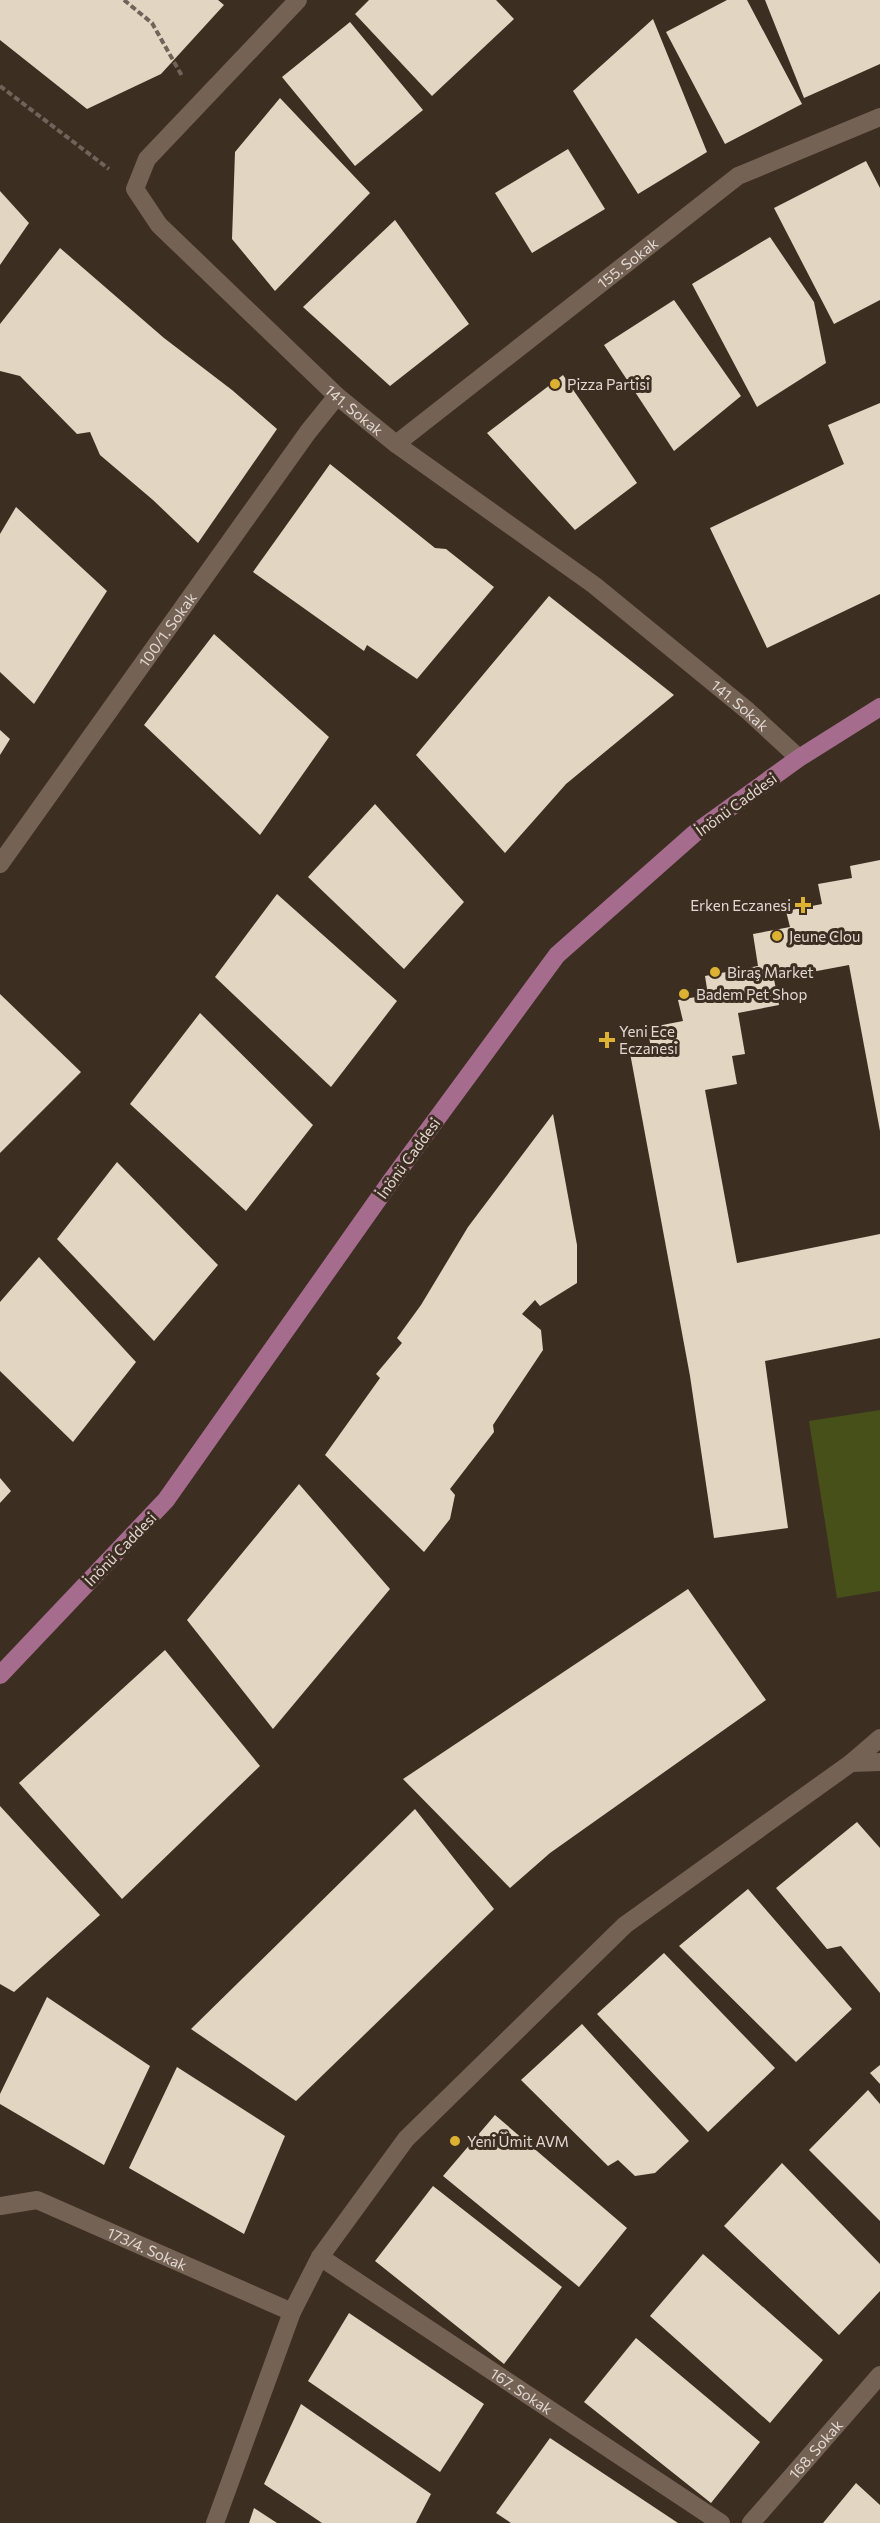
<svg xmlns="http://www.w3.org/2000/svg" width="880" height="2523" font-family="Commissioner,sans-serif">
<rect width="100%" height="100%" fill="#3d2e22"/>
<path fill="#485019" d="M880 1410V1591L837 1598 809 1421Z"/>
<path fill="#e2d5c1" d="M0 0H218L224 5 161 74 87 109 0 40Z
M369 0H496L514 19 432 96 355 14Z
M727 0H747L802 104 725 144 666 32Z
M765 0H880V64L804 98Z
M653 19 707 152 638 194 573 91Z
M350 22 423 110 355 166 282 77Z
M280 98 370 193 275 291 232 239 235 152Z
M568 149 605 209 532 253 495 193Z
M866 161 880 188V300L834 324 774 208Z
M0 191 29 223 0 265Z
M395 220 469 324 390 386 303 307Z
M770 237 814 302 826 363 757 407 692 284Z
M60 248 164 338 232 390 277 429 198 543 153 500 100 455 90 432 77 434 20 376 0 371V324Z
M674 300 741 396 674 451 604 345Z
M563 375 637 483 575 530 487 433Z
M880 403V594L767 648 710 528 844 464 828 425Z
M330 464 435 548 446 549 494 587 417 679 367 645 364 651 253 572Z
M16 507 107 591 34 704 0 672V534Z
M549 596 674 695 566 784 505 853 416 755Z
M214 634 329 737 260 835 144 725Z
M0 730 10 739 0 755Z
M375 804 464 902 404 969 308 877Z
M880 860V1131L849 965 774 979 779 1005 738 1013 745 1054 732 1056 737 1084 705 1090 737 1263 880 1234V1338L765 1361 788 1528 714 1538 690 1376 630 1053 651 1047 647 1028 683 1021 678 1000 708 995 705 976 758 966 753 934 790 927 786 911 822 904 818 884 852 878 850 866Z
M277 894 397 1001 331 1087 215 977Z
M0 994 81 1072 0 1153Z
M200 1013 313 1125 246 1211 130 1104Z
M553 1114 577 1245V1283L540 1306 535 1300 522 1314 541 1330 543 1350 493 1425 494 1432 450 1489 455 1495 450 1519 424 1552 325 1455 380 1378 376 1374 402 1343 397 1338 421 1305 468 1227Z
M117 1162 218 1265 154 1341 57 1239Z
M39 1257 136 1362 73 1442 0 1371V1302Z
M0 1478 11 1491 0 1503Z
M299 1484 390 1589 273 1729 187 1620Z
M688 1589 766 1700 550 1853 510 1888 403 1779Z
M165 1650 260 1766 122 1899 19 1783Z
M0 1806 100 1915 14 1992 0 1984Z
M415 1809 494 1909 296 2101 191 2029Z
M857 1822 880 1848V1993L841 1946 827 1949 776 1888Z
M748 1889 852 2009 796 2062 679 1946Z
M664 1953 775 2068 708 2132 597 2014Z
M47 1997 150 2066 104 2165 0 2104V2094Z
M582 2024 689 2141 655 2173 635 2176 618 2160 608 2166 521 2080Z
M880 2065V2084L870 2073Z
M177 2067 285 2136 244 2234 129 2168Z
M868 2090 880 2104V2221L809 2150Z
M495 2115 627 2228 579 2287 443 2176Z
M782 2163 880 2264V2291L839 2335 724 2226Z
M433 2186 562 2287 504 2364 375 2261Z
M703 2254 823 2360 770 2423 650 2316Z
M349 2313 484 2404 440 2472 308 2381Z
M636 2338 760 2442 711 2503 584 2402Z
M301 2404 431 2494 416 2523H322L264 2484Z
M550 2438 678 2523H511L496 2513Z
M856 2483 880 2505V2523H823Z
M254 2508 277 2523H249Z"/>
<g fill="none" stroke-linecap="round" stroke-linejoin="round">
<path stroke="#716359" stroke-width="4" stroke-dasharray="6 3" stroke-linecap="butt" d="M124 0 152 23 182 76
M0 86 109 169"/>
<g stroke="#746255" stroke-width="18">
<path id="s1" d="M298 0 147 159 135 189 159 225 337 396 396 444 594 585 748 711 799 758"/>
<path id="s2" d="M396 444 738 176 880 117"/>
<path id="s3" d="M0 864 308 432 337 396"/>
<path d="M851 1763 880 1762"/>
<path id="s4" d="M0 2206 37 2200 292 2312"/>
<path id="s5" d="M320 2257 721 2523"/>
<path d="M215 2523 292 2312 320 2257 406 2139 625 1925 851 1763 880 1738"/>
<path id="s6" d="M751 2523 880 2375"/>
</g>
<path stroke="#a56c8d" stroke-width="18" d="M0 1675 166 1500 391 1181 557 955 695 833 799 758 880 707"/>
</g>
<g fill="#ddb233" stroke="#3d2e22" stroke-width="2">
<circle cx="555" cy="384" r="6"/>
<path d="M800 896h6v6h6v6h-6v6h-6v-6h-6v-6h6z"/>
<circle cx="777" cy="936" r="6"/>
<circle cx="715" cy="972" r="6"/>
<circle cx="684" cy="994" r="6"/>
<path d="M604 1031h6v6h6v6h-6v6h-6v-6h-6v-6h6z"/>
<circle cx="455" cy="2141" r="6"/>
</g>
<g text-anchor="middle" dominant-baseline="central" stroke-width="6" stroke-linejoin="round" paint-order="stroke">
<g font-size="15" fill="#e2d8d1" stroke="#3d2e22">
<text stroke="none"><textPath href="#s2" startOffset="294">155. Sokak</textPath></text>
<text stroke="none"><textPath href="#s1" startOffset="564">141. Sokak</textPath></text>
<text stroke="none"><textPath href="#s3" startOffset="288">100/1. Sokak</textPath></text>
<text stroke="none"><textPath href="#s1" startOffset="1050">141. Sokak</textPath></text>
<text transform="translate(736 804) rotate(-36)">İnönü Caddesi</text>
<text transform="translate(408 1158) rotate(-54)">İnönü Caddesi</text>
<text transform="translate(120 1549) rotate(-46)">İnönü Caddesi</text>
<text stroke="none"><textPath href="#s4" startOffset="158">173/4. Sokak</textPath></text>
<text stroke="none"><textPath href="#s5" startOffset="242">167. Sokak</textPath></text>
<text stroke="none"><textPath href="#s6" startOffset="98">168. Sokak</textPath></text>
</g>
<g font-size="15" fill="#e2d8d1" stroke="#3d2e22" text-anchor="start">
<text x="567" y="384">Pizza Partisi</text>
<text x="791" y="905" text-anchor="end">Erken Eczanesi</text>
<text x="789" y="936">Jeune Clou</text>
<text x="727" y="972">Biraş Market</text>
<text x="696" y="994">Badem Pet Shop</text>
<text x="619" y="1031">Yeni Ece<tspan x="619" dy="17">Eczanesi</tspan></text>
<text x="467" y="2141">Yeni Ümit AVM</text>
</g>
</g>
</svg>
